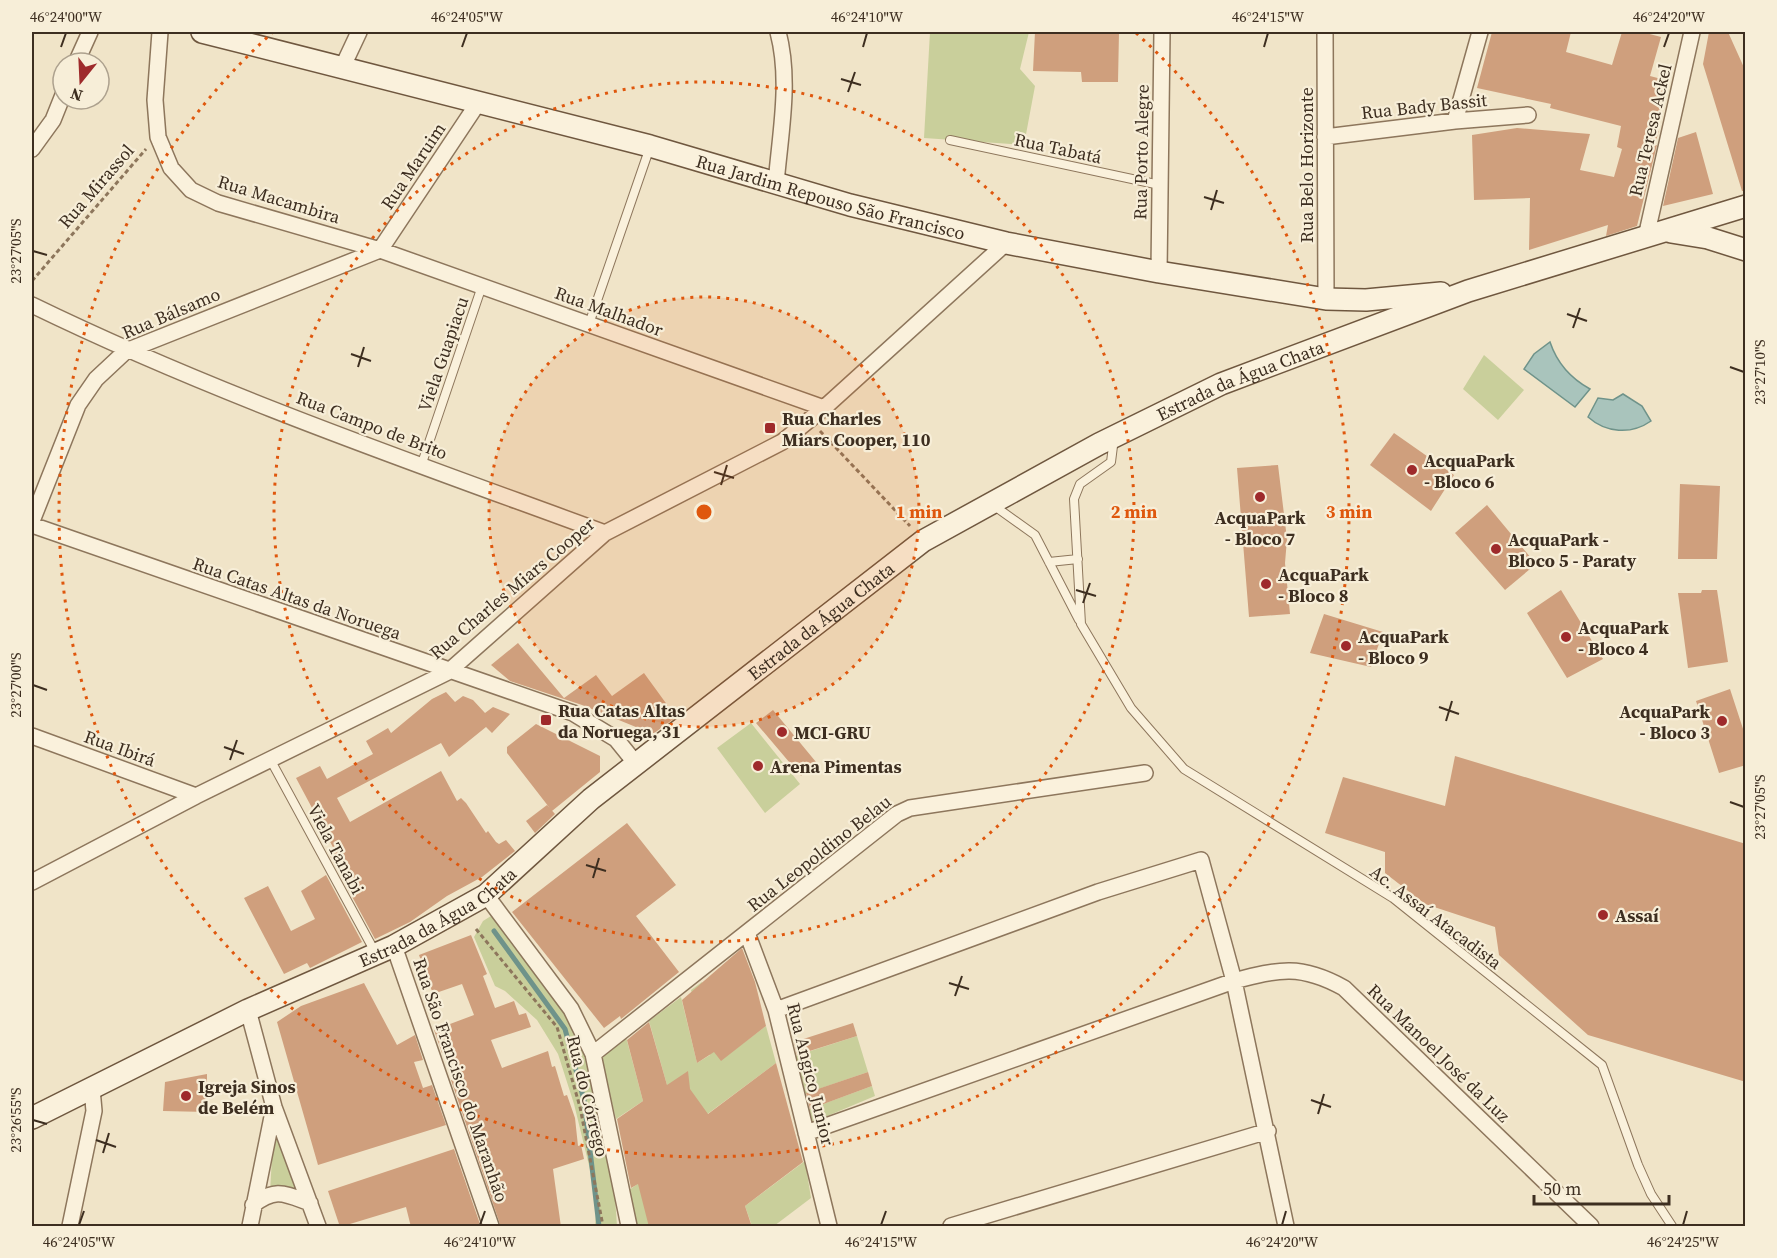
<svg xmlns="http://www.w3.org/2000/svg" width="1777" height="1258" font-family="'Source Serif 4',serif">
<rect width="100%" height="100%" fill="#f0e4c8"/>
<path fill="#c9cf9b" d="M930 32H1029L1020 69 1035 86 1024 145 924 138Z
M1484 355 1524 390 1498 420 1463 389Z
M751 723 800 784 765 813 717 748Z
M491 916 501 920 577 1031 591 1073 594 1102 614 1183 617 1226H595L597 1198 574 1104 558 1054 537 1020 505 991 495 986 474 937 483 921Z
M702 982 720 1044 721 1060 766 1026 776 1063 698 1121 667 1085 649 1021 681 997 697 1063 710 1055 691 990Z
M857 1036 868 1072 801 1095 792 1057Z
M626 1037 643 1101 616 1119 600 1054Z
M872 1086 875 1096 813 1122 807 1110Z
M281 1132 295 1188 270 1193 273 1138 275 1134Z
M686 1150 649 1226H635L629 1190Z
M805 1161 811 1198 774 1226H752L745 1206Z"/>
<path fill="#a9c4bc" stroke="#6f938a" stroke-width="1.5" d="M1550 342C1557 363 1570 378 1590 389L1575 407 1524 369 1534 354Z
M1623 394 1642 406 1651 421C1631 435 1606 433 1588 417L1598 398 1613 400Z"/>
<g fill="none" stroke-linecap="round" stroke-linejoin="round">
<path stroke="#6f938a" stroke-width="5" d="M494 931 565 1029 584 1100 599 1226"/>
</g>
<path fill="#cf9f7d" d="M1035 32H1119L1118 82H1082L1081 72 1033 71Z
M1492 32H1571L1566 52 1612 65 1622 32H1642L1661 37 1650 76 1669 81 1655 130 1659 131 1654 146 1657 145 1637 226 1606 236 1608 225 1529 250 1530 198 1474 200 1472 135 1517 128 1590 134 1580 170 1614 177 1622 149 1617 147 1621 126 1550 108 1551 104 1477 88Z
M1709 32H1728L1746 72V191H1742L1703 64Z
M1696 132 1713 194 1663 206 1678 138Z
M1394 433 1454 475 1431 511 1370 465Z
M1278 465 1287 539 1285 563 1290 614 1249 617 1237 468Z
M1680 484 1720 486 1717 559H1678Z
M1487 505 1536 564 1505 590 1455 533Z
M1561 590 1603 659 1567 678 1527 613Z
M1702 590H1717L1728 662 1688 668 1678 593H1701Z
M1324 614 1383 632 1371 667 1310 653Z
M518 643 564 698 596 675 612 696 644 673 676 717 653 734 582 705 510 681 491 665Z
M1730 689 1746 738V765L1719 773 1696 701Z
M446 692 455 702 463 696 473 700 485 713 493 707 510 714 492 733 486 727 449 757 441 743 337 798 350 822 441 771 457 801 461 798 466 803 486 833 488 831 496 842 499 844 506 840 515 851 482 877 447 896 410 922 375 939 329 854 335 851 296 778 320 766 327 779 373 754 366 741 388 728 391 733 432 699Z
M773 710 816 762 801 776 756 723Z
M536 724 600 756V772L552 811 507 753V747Z
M1455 756 1746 844V1082L1588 1035 1499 955 1495 927 1425 904 1385 873V852L1325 833 1343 777 1445 806Z
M547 805 555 814 535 833 526 821Z
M627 823 676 885 636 916 679 972 621 1019 620 1016 604 1028 512 912Z
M326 875 362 942 310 968 307 963 284 974 244 898 268 886 291 931 315 919 301 891Z
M471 935 487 974 483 976 495 1008 514 1001 519 1015 526 1013 531 1027 491 1040 502 1068 548 1051 552 1067 555 1066 564 1096 567 1095 575 1118 578 1146 581 1145 584 1159 553 1169 561 1227H501L451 1080 459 1077 448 1051 442 1053 434 1030 474 1015 462 984 433 994 419 955Z
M742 948 755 982 766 1026 721 1061 714 1052 697 1063 682 1000Z
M364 983 397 1045 415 1035 423 1060 414 1062 423 1088 432 1085 446 1125 318 1165 277 1022 301 1006Z
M649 1022 667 1085 688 1071 690 1089 708 1114 776 1063 803 1162 745 1206 752 1227H649L638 1184 631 1188 617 1119 643 1101 627 1040Z
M853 1023 857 1036 797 1055 794 1042Z
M868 1072 872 1086 810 1109 806 1093Z
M207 1074V1112L163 1111 165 1082Z
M454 1149 481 1227H411L406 1207 340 1227 328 1191Z"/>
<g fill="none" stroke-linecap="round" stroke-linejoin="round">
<defs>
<path id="lane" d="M950 140 1160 185
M589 324 650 147
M1114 438 1111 462 1080 484 1074 499 1081 624 1131 708 1184 769 1393 898 1602 1065 1638 1165 1651 1194 1672 1226
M421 466 482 286
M993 505 1035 535 1079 620
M1049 562 1078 559
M270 759 375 952"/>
<path id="street" d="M160 32 155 100 158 137 171 168 191 190 218 203 380 250 824 408
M1325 32 1326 299
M76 63 90 32
M343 66 359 32
M1455 121 1480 32
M1325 137 1455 121 1528 115
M32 149 53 120 63 95
M776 184C780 134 791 81 778 32
M1646 237 1692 32
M380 250 478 103
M1159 272 1162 32
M32 305C217 395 412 462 605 533
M32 521 78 405 96 379 126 351 380 250
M32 525 573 713 616 739 637 765
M32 736 196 796
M32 882 196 796 448 672 605 533 782 442 824 408 1006 243
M486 895 571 1009 593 1054 629 1226
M747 933 776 1010 829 1226
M394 946 491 1226
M248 1010 274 1107 318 1226
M776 1010 1098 892 1201 860 1234 981 1286 1226
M593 1054 897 814 910 808 1145 773
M806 1133 1234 981C1279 969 1301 964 1344 988L1591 1226
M253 1205C276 1187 285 1194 310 1203
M70 1226 94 1111 92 1089
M250 1226 274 1107
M951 1226 1268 1131"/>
<g id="secondary">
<path id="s1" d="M202 32 650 146 850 205 1006 243 1159 272 1326 299 1366 300 1441 293"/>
<path d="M1671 232 1708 238 1746 250"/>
<path id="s2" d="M32 1118 248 1010 394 946 486 895 591 799 923 541 1099 444 1221 384 1468 291 1746 206"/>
</g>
</defs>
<use href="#lane" stroke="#8d765c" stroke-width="10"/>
<use href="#street" stroke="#8d765c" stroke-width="18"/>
<use href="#secondary" stroke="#6f573f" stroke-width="24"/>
<path stroke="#8d765c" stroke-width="3" stroke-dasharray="4.5 3" stroke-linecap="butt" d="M32 281 146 149
M820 431 910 526
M476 929 557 1027 580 1107 603 1226"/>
<use href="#lane" stroke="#faf1dc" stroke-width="8"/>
<use href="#street" stroke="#faf1dc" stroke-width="15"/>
<use href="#secondary" stroke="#faf1dc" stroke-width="21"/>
</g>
<path fill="none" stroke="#3d2e20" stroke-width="2" d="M61 47 66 33M462 47 467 33M863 47 867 33M1264 47 1268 33M1664 47 1669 33M841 79 861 85M848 92 855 72M1204 197 1224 203M1211 210 1217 190M33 251 47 255M1567 314 1587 321M1573 328 1580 308M351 354 371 361M358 367 364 347M1730 367 1744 372M714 472 734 478M721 485 727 465M1076 590 1096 596M1083 603 1090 583M33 685 47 690M1439 707 1459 714M1446 721 1452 701M224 747 244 754M230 760 237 740M1730 802 1744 807M586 865 606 871M593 878 599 858M949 983 969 989M955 996 962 976M1311 1100 1331 1107M1318 1114 1324 1094M33 1120 47 1124M96 1140 116 1147M103 1153 109 1133M79 1225 84 1211M480 1225 485 1211M881 1225 886 1211M1282 1225 1286 1211M1683 1225 1687 1211"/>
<circle cx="704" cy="512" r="215" fill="#df570d" fill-opacity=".12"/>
<g fill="none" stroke="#df570d" stroke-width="3" stroke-dasharray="3 6">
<circle cx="704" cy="512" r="215"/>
<circle cx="704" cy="512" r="430"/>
<path d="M1136 33A645 645 0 1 1 272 33"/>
</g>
<g fill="#9e2a2b" stroke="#f7eed8" stroke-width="2">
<rect x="764" y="422" width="12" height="12" rx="3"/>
<circle cx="1412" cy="470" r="6"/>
<circle cx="1260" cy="497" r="6"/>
<circle cx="1496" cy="549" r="6"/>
<circle cx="1266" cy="584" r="6"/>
<circle cx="1566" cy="637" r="6"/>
<circle cx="1346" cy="646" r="6"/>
<rect x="540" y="714" width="12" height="12" rx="3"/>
<circle cx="1722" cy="721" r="6"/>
<circle cx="782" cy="732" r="6"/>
<circle cx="758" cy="766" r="6"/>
<circle cx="1603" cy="915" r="6"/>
<circle cx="186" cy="1096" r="6"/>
</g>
<g text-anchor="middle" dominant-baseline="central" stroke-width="4.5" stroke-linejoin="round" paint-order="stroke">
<g font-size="18" fill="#3d2e20" stroke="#f7eed8">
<text transform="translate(1424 106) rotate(-6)">Rua Bady Bassit</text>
<text transform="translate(1650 130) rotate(-77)">Rua Teresa Ackel</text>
<text transform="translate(1058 148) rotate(12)">Rua Tabatá</text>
<text transform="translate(1141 152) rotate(-89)">Rua Porto Alegre</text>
<text transform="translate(1306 165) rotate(-90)">Rua Belo Horizonte</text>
<text transform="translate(413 166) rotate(-56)">Rua Maruim</text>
<text transform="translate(96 186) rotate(-49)">Rua Mirassol</text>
<text stroke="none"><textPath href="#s1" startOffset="650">Rua Jardim Repouso São Francisco</textPath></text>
<text transform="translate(279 199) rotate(17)">Rua Macambira</text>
<text transform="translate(609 311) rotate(20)">Rua Malhador</text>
<text transform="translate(171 313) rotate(-23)">Rua Bálsamo</text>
<text transform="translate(443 354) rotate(-71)">Viela Guapiacu</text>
<text stroke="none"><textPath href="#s2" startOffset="1425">Estrada da Água Chata</textPath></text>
<text transform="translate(372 425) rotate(21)">Rua Campo de Brito</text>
<text transform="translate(512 588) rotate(-40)">Rua Charles Miars Cooper</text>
<text transform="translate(297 598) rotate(19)">Rua Catas Altas da Noruega</text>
<text stroke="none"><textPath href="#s2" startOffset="939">Estrada da Água Chata</textPath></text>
<text transform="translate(120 748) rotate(20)">Rua Ibirá</text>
<text transform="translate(336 849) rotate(62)">Viela Tanabi</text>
<text transform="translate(819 853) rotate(-38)">Rua Leopoldino Belau</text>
<text stroke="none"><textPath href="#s2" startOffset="453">Estrada da Água Chata</textPath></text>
<text transform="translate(1436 917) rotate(37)">Ac. Assaí Atacadista</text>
<text transform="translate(1439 1053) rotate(44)">Rua Manoel José da Luz</text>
<text transform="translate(811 1074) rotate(76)">Rua Angico Junior</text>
<text transform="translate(461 1080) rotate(71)">Rua São Francisco do Maranhão</text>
<text transform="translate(588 1096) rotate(76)">Rua do Córrego</text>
</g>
<g font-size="18" font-weight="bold" fill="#3d2e20" stroke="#f7eed8" text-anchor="start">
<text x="782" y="418">Rua Charles<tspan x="782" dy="21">Miars Cooper, 110</tspan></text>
<text x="1424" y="460">AcquaPark<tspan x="1424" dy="21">- Bloco 6</tspan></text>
<text x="1260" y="517" text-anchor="middle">AcquaPark<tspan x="1260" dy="21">- Bloco 7</tspan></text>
<text x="1508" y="539">AcquaPark -<tspan x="1508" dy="21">Bloco 5 - Paraty</tspan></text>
<text x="1278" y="574">AcquaPark<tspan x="1278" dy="21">- Bloco 8</tspan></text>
<text x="1578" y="627">AcquaPark<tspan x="1578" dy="21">- Bloco 4</tspan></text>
<text x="1358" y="636">AcquaPark<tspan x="1358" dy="21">- Bloco 9</tspan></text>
<text x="558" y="710">Rua Catas Altas<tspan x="558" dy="21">da Noruega, 31</tspan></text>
<text x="1710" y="711" text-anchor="end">AcquaPark<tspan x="1710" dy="21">- Bloco 3</tspan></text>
<text x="794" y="732">MCI-GRU</text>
<text x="770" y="766">Arena Pimentas</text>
<text x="1615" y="915">Assaí</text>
<text x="198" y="1086">Igreja Sinos<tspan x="198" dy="21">de Belém</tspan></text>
</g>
</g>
<circle cx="704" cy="512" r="9" fill="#df570d" stroke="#f7eed8" stroke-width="3"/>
<g font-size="18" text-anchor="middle" font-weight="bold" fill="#df570d" stroke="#f7eed8" stroke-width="4.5" stroke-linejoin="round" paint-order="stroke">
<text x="919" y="518">1 min</text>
<text x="1134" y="518">2 min</text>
<text x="1349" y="518">3 min</text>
</g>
<rect width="1777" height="1258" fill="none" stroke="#f7eed8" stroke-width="66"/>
<g transform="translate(81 81) rotate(198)"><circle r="28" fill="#f7eed8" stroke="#ada18e" stroke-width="1.5"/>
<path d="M0-4.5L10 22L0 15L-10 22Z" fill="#9e2a2b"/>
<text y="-9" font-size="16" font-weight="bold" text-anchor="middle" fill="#3d2e20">N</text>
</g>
<path d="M1534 1195v9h135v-9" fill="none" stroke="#3d2e20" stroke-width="3"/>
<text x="1543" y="1195" font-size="18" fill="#3d2e20" stroke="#f7eed8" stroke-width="4.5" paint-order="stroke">50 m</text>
<rect x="33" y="33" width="1711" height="1192" fill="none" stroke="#3d2e20" stroke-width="2"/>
<g font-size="15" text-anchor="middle" fill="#3d2e20">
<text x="66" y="22">46°24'00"W</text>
<text x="467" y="22">46°24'05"W</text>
<text x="867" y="22">46°24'10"W</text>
<text x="1268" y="22">46°24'15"W</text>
<text x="1669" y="22">46°24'20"W</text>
<text transform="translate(16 251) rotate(-90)" y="5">23°27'05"S</text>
<text transform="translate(1760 372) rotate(-90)" y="5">23°27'10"S</text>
<text transform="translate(16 685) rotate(-90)" y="5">23°27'00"S</text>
<text transform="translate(1760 807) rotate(-90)" y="5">23°27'05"S</text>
<text transform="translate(16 1120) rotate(-90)" y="5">23°26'55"S</text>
<text x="79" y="1247">46°24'05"W</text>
<text x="480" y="1247">46°24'10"W</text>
<text x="881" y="1247">46°24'15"W</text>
<text x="1282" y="1247">46°24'20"W</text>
<text x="1683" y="1247">46°24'25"W</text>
</g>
</svg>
